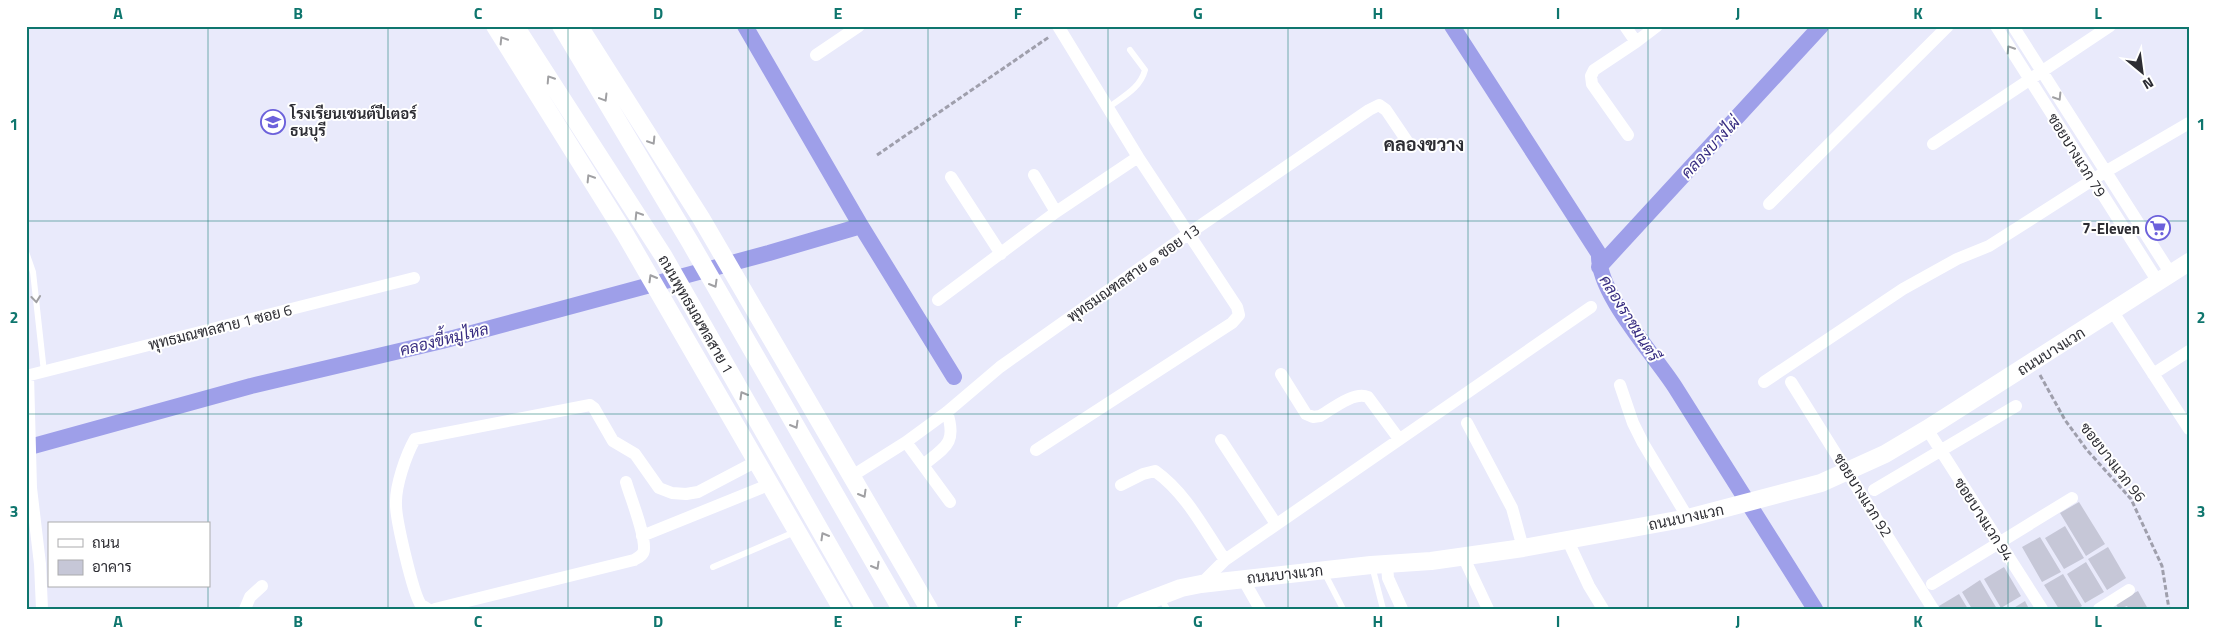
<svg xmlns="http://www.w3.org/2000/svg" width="2215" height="635" font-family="'Titillium Web',Sarabun,sans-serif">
<rect width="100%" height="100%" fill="#e9eafb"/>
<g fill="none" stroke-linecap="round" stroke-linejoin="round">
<path stroke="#9e9fe9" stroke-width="16" d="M745 26 861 226 954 377
M1452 26 1599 254C1597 293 1653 353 1675 387 1721 461 1768 535 1815 609
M1599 267 1821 26
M26 448 251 386 442 341 769 253 861 226"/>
</g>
<path fill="#c6c7d7" d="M2079 502 2105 544 2086 556 2060 513Z
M2065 526 2084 558 2064 569 2045 538Z
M2040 537 2061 572 2042 582 2022 547Z
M2108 547 2126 578 2107 590 2088 559Z
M2086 562 2104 592 2085 603 2067 574Z
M2004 567 2021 596 2001 608 1984 579Z
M2063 574 2082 606 2077 609H2059L2044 585Z
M1980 580 1997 609H1972L1962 592Z
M2138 591 2148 609H2129L2127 606 2119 609 2115 603Z
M1959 594 1968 609H1940L1939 606Z
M2025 601 2029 609H2012Z"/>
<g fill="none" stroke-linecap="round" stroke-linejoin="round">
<path stroke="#9f9fac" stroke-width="3" stroke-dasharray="5 2.5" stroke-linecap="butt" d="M877 155 1049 37
M2040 375 2065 420 2087 450 2131 499 2162 566 2169 609"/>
<path stroke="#fff" stroke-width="6" d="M1108 108C1122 97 1140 89 1145 70L1130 50
M26 252 33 272 44 372
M1372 566 1383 609
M713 567 797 531
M1324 572 1343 609
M1160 597 1167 609"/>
<path stroke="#fff" stroke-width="12" d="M1625 26 1636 42 1594 70 1591 76 1592 84 1628 135
M1996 26 2158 282
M2013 26 2171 274
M1636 42 1657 26
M816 55 859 26
M1933 144 2110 26
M1034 175 1056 212
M951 177 1001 254
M1769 204 1948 26
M938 300 1056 212 1138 157
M2113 312 2189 429
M1281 374 1306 414 1313 417 1320 416C1332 409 1354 391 1368 397L1399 439
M2153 374 2189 351
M28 375 31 488 40 564 42 609
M26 376 414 278
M1764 382 1903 289 1957 259 1989 246 2105 172 2189 123
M1791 382 1933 609
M1620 385 1633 423 1643 443 1688 518
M1467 423 1512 508 1523 548
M1927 429 2042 609
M1221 440 1276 524
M906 442 950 502
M1036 450 1232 323 1239 315 1237 307 1138 157 1058 26
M923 465C946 447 957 443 947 412
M852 476 906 442 947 412 1000 367 1188 234 1369 110 1379 105 1386 110 1409 144
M1121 485 1143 474 1155 471C1186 493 1204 529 1225 560
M1874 490 2016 406
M642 536 771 484
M1568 541 1589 586 1603 609
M1463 556 1488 609
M1387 565 1388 578 1402 609
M1243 579 1260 609
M1201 584 1225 560 1591 307
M1932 584 2072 498
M245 609 250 597 262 586
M428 609C426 608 423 606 421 605 413 594 396 520 396 505 395 486 406 455 415 439L590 405 594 408 613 441 635 454 659 488 672 493 686 494 698 492 757 461
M435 609 634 560C639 557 644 555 644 549 645 533 631 499 626 482
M2099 609 2129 590"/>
<path stroke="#fff" stroke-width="18" d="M495 26 625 234 842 609
M515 26 664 257 865 609
M561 26 690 242 901 609
M579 26 701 218 929 609
M1126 609 1181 588 1201 584 1371 565 1431 561 1523 548 1688 518 1821 483 1885 454 1927 429 2189 262"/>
</g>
<defs><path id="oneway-chevron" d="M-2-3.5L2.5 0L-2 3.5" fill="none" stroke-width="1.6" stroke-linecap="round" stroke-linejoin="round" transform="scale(1.25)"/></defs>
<g stroke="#a0a0a3">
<use href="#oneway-chevron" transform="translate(503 40) rotate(-122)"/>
<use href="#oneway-chevron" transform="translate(2010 49) rotate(-123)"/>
<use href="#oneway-chevron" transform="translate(550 79) rotate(-123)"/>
<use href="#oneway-chevron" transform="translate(2058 97) rotate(58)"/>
<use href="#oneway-chevron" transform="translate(604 98) rotate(59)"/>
<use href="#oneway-chevron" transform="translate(652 141) rotate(58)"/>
<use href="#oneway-chevron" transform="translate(590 178) rotate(-122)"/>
<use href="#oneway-chevron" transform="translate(638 215) rotate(-122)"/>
<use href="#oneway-chevron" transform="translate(652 278) rotate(-120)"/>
<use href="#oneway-chevron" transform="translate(714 284) rotate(60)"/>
<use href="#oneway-chevron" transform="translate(36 299) rotate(84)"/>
<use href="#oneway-chevron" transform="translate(743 395) rotate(-120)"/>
<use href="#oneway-chevron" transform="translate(795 425) rotate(60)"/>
<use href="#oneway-chevron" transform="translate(863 494) rotate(60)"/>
<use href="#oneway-chevron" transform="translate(824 536) rotate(-120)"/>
<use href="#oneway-chevron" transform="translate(876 566) rotate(60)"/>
</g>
<path fill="none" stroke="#0f766e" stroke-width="1" stroke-opacity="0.55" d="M208 26V524M388 26V609M568 26V609M748 26V609M928 26V609M1108 26V609M1288 26V609M1468 26V609M1648 26V609M1828 26V609M2008 26V609M26 221H2189M26 414H2189M208 586V609"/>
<defs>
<symbol id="school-ring" viewBox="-11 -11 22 22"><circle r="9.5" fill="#fff" stroke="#6c61db" stroke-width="1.5"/><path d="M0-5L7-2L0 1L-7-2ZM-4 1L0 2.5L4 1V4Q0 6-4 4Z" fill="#6c61db"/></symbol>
<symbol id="supermarket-ring" viewBox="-11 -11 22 22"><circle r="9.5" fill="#fff" stroke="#6c61db" stroke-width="1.5"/><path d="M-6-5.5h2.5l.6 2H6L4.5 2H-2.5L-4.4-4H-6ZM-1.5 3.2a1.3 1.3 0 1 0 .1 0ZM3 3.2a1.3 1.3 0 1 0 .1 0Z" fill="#6c61db"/></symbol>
</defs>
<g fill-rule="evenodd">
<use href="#school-ring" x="259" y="108" width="28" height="28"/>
<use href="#supermarket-ring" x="2144" y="214" width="28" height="28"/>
</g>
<g text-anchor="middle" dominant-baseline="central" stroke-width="4" stroke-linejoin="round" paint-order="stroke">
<g font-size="15" font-weight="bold" fill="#2d2d33" stroke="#fff" text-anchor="start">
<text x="290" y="113">โรงเรียนเซนต์ปีเตอร์<tspan x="290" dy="17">ธนบุรี</tspan></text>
<text x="2140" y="228" text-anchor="end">7-Eleven</text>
</g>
<g font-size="15" fill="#2d2d33" stroke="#fff">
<text transform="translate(2077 155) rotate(58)">ซอยบางแวก 79</text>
<text transform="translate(1133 273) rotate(-35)">พุทธมณฑลสาย ๑ ซอย 13</text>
<text transform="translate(696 314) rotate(60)">ถนนพุทธมณฑลสาย 1</text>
<text transform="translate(220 327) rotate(-14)">พุทธมณฑลสาย 1 ซอย 6</text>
<text transform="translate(2051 351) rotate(-32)">ถนนบางแวก</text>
<text transform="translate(2113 462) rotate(52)">ซอยบางแวก 96</text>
<text transform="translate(1863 495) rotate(58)">ซอยบางแวก 92</text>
<text transform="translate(1686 517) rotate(-12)">ถนนบางแวก</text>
<text transform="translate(1984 519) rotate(57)">ซอยบางแวก 94</text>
<text transform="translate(1285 574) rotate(-6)">ถนนบางแวก</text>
</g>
<g font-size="16" font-style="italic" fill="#372c81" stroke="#fff">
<text transform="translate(1710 147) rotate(-47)">คลองบางไผ่</text>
<text transform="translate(1630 318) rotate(58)">คลองราชมนตรี</text>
<text transform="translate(444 339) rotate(-14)">คลองขี้หมูไหล</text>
</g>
<g font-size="18" font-weight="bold" fill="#2d2d33" stroke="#fff">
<text x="1424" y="144">คลองขวาง</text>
</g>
</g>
<rect width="2215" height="635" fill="none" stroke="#ffffff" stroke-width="55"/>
<rect x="48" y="522" width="162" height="65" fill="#ffffff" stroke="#ababad"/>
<rect x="58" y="539" width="25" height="8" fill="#ffffff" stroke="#ababad"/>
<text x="92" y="548" font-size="15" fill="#2d2d33">ถนน</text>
<rect x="58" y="560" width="25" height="15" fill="#c6c7d7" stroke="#ababad"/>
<text x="92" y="572" font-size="15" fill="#2d2d33">อาคาร</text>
<g transform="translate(2142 72) rotate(151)" stroke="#ffffff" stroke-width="4" paint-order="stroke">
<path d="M0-4L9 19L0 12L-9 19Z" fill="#2d2d33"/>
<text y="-8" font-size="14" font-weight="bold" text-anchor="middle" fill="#2d2d33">N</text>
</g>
<rect x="28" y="28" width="2160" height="580" fill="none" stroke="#0f766e" stroke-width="2"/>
<g font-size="16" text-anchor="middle" font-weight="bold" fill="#0f766e">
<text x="118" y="19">A</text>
<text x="298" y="19">B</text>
<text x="478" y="19">C</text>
<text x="658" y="19">D</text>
<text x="838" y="19">E</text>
<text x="1018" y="19">F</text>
<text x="1198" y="19">G</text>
<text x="1378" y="19">H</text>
<text x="1558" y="19">I</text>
<text x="1738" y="19">J</text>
<text x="1918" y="19">K</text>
<text x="2098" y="19">L</text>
<text x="14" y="130">1</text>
<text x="2201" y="130">1</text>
<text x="14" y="323">2</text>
<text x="2201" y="323">2</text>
<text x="14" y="517">3</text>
<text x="2201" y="517">3</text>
<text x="118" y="627">A</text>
<text x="298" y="627">B</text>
<text x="478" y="627">C</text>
<text x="658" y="627">D</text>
<text x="838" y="627">E</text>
<text x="1018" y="627">F</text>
<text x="1198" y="627">G</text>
<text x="1378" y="627">H</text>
<text x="1558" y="627">I</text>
<text x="1738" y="627">J</text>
<text x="1918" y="627">K</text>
<text x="2098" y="627">L</text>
</g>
</svg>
